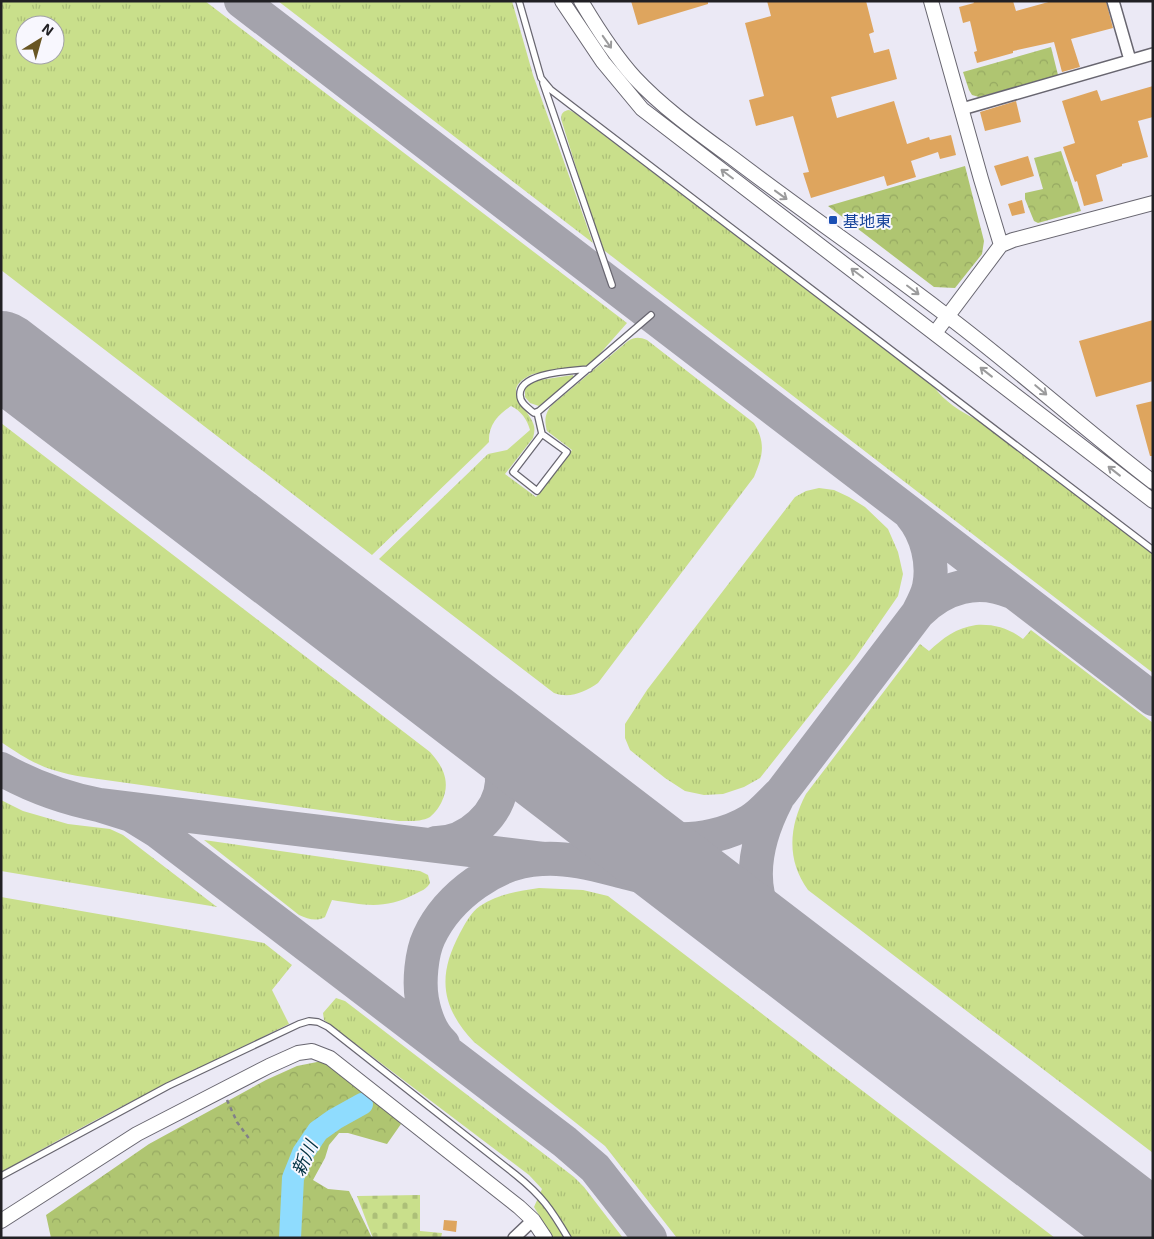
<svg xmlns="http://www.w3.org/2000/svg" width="1154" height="1239" font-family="'Exo 2','Noto Sans JP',sans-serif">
<defs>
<pattern id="grass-tufts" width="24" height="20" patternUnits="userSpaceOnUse" patternTransform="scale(1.25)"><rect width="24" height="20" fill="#c9df8b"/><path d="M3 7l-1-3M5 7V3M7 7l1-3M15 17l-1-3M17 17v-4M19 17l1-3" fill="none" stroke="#acbf78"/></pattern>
<pattern id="forest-crowns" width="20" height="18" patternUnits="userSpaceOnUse" patternTransform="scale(1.25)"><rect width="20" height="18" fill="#afc571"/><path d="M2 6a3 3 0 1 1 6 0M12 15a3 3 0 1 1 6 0" fill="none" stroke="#96a962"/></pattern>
<pattern id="cemetery-stones" width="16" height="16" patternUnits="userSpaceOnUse" patternTransform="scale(1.25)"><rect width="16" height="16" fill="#c9df8b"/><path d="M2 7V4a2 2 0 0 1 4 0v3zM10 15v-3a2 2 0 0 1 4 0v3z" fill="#acbf78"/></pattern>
</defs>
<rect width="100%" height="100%" fill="#ebe9f5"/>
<path fill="url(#grass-tufts)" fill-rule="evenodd" d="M1 1H205L627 323 590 365 533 374C496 390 530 408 534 426 535 430 534 434 533 438L505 474 536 497 572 450 547 431C544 420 545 413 552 405L628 341C635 337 639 337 647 340L754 423C766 443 763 456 754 477L598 683C585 692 570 699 554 693L379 559 488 454 507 450 530 430C527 419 521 411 511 406 497 415 488 426 489 442L481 450 372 555 1 270ZM25 25H55V55H25Z
M278 1H512L533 75 593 243Z
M569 110 575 113 934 387C943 400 962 413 976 419L1153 554V673L601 248 562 122C560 115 562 111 569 110Z
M573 375 574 378 539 406 530 403 525 397V389L533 381Z
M1 423 430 752C443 766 451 782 442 801 440 806 435 813 430 817 421 822 409 821 399 821L84 777C47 771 32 763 1 742Z
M819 488 834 490 849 497 865 507 888 529 898 552 903 574 898 596 880 622 855 658 760 778 744 787 723 794 704 795 685 791 665 778 630 750 625 738V724L647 690 795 497 806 491Z
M976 625C994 624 1008 628 1023 639L1031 630 1153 723V1153L808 890C786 860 789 826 806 794L920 644 929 651C943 638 956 628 976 625Z
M1 800 23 811 68 824 110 829 123 835 217 907 1 871Z
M204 840 420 871 428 875 430 883C427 889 421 891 415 894 385 910 364 905 332 900L325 917C316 922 308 919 299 915Z
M539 888 583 890 608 896 1055 1238H677L605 1146 474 1042C441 1007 437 976 460 933 465 924 471 912 480 906 498 894 518 891 539 888Z
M1 897 264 943 292 965 272 990 289 1024C192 1072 94 1117 1 1173Z
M336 998 345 1001 574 1177 584 1187 623 1238H553L534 1207 542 1189 529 1175 324 1020 323 1013Z"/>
<path fill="url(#forest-crowns)" d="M1051 47 1058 75 979 97 972 95 969 90 963 72Z
M1061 151 1081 211 1038 223 1034 221 1025 199V193L1043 189 1034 158Z
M965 166 984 241 982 254 955 288 934 287 828 206Z
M322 1061 385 1108 401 1124 387 1144 348 1133H339L329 1145 325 1158 313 1180 328 1189 349 1191 372 1238H51L46 1215 149 1144 266 1080 297 1066Z"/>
<path fill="url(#cemetery-stones)" d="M420 1195V1231L442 1233 441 1238H374L372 1236 357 1196Z"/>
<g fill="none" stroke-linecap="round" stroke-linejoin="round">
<path stroke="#8fdcfe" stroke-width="22" d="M290 1238 293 1178 303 1153 318 1131 335 1119 362 1104"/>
<path stroke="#a4a3ac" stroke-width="34" d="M241 1 1153 699
M911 515C927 534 934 563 929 587 927 596 922 605 918 613
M1 769C33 787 64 798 99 805L543 859
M777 799C762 828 751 862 758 895 761 909 770 924 778 936 789 951 804 965 817 978
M99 805 131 815 157 831 565 1142 595 1168 650 1238
M595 808C616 819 650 837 673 839 698 841 729 834 750 821 762 814 771 802 781 793L918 613C943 587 978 577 1012 592
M436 843C468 843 500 814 502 782 502 774 501 766 500 759 498 751 497 743 493 737 486 726 474 718 465 709
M443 1044C431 1033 425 1016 422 1000 419 983 421 954 429 937 448 896 497 860 542 859 571 857 600 866 628 873 644 877 660 880 676 885 695 891 713 902 730 911"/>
<path stroke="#a4a3ac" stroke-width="86" d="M1 354 1153 1235"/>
</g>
<path fill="#dea55e" d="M631 1H708V4L638 25Z
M767 1H866L874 32 869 34 874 53 889 49 897 79 831 97 837 118 894 101 907 144 929 137 930 140 951 135 956 155 940 159 938 152 911 161 916 177 887 186 884 176 811 198 803 173 809 172 793 116 756 126 749 100 764 96 745 23 771 16Z
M973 1H1013L1016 11 1052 1H1106L1113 28 1071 39 1080 67 1062 72 1054 42 1013 51V53L977 63 974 52 977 51 970 21 963 23 959 7 974 3Z
M1153 86V117L1138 121 1148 157 1122 164V166L1096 175 1103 201 1084 206 1077 181 1075 182 1063 147 1075 143 1062 101 1097 90 1101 101Z
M1016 101 1021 122 985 131 980 112Z
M1028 156 1034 176 1001 186 994 166Z
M1022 200 1025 213 1012 216 1008 204Z
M1153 320V381L1096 397 1079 341Z
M1153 401V456H1150L1136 405Z
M444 1220 457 1221 456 1232 443 1230Z"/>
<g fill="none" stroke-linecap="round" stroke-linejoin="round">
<defs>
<path id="service" d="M519 1 541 78 551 90 1153 550
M543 83 612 285
M589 369C572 371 519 372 520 395 520 403 528 408 534 413L539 411 651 315
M537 412 542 434 567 452 537 491 513 472 542 434
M1 1176 168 1086 299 1024 309 1021 318 1022 328 1027 516 1175C542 1196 551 1209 568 1238"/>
<path id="minor" d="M1113 1 1130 60
M962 109 1153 54
M514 1238 533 1220"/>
<path id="tertiary" d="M562 1 603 62 642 109 1153 501
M581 1C597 28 614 55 635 78 664 109 700 134 734 159 801 210 871 258 938 309 1012 364 1080 426 1153 482
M931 1 981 179 1001 245
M935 333 1001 245 1013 240 1153 203
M1 1221 137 1134 269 1066 298 1053 312 1051 330 1058 519 1207 533 1220 545 1238"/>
</defs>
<use href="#service" stroke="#686670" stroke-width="8"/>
<use href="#minor" stroke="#686670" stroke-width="14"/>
<use href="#tertiary" stroke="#686670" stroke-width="16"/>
<path stroke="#828188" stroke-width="2.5" stroke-dasharray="4 4" stroke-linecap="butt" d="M227 1100 237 1122 250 1140"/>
<use href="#service" stroke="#fff" stroke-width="5.5"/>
<use href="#minor" stroke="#fff" stroke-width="11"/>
<use href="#tertiary" stroke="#fff" stroke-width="14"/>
</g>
<defs><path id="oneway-shaft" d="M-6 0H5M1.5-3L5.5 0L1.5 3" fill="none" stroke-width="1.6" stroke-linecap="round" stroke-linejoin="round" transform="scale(1.25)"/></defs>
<g stroke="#9b9b9c">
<use href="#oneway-shaft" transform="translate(607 42) rotate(55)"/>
<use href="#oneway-shaft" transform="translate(727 174) rotate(-143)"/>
<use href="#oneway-shaft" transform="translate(781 195) rotate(36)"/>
<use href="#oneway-shaft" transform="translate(857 273) rotate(-143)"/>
<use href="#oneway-shaft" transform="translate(913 290) rotate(37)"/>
<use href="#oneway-shaft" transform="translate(986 372) rotate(-142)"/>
<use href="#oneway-shaft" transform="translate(1041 390) rotate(40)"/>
<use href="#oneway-shaft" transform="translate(1114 471) rotate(-142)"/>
</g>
<rect fill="#1a4fb4" stroke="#f8f7fe" stroke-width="2" x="828" y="215" width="10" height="10" rx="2.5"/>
<g text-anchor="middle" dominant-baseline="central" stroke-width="4" stroke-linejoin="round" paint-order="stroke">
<g font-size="16" fill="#164399" stroke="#f8f7fe" text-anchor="start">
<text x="843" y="220">基地東</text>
</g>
<g font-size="18" font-style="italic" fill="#003041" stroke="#f8f7fe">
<text transform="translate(304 1158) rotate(-65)">新川</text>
</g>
</g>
<rect width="1154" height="1239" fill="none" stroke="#212024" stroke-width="5"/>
<g transform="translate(40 40) rotate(37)"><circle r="24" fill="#f8f7fe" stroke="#a2a1a7"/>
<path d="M0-4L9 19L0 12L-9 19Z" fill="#695624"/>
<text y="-8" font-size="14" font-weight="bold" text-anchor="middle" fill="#212024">N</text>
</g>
</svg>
